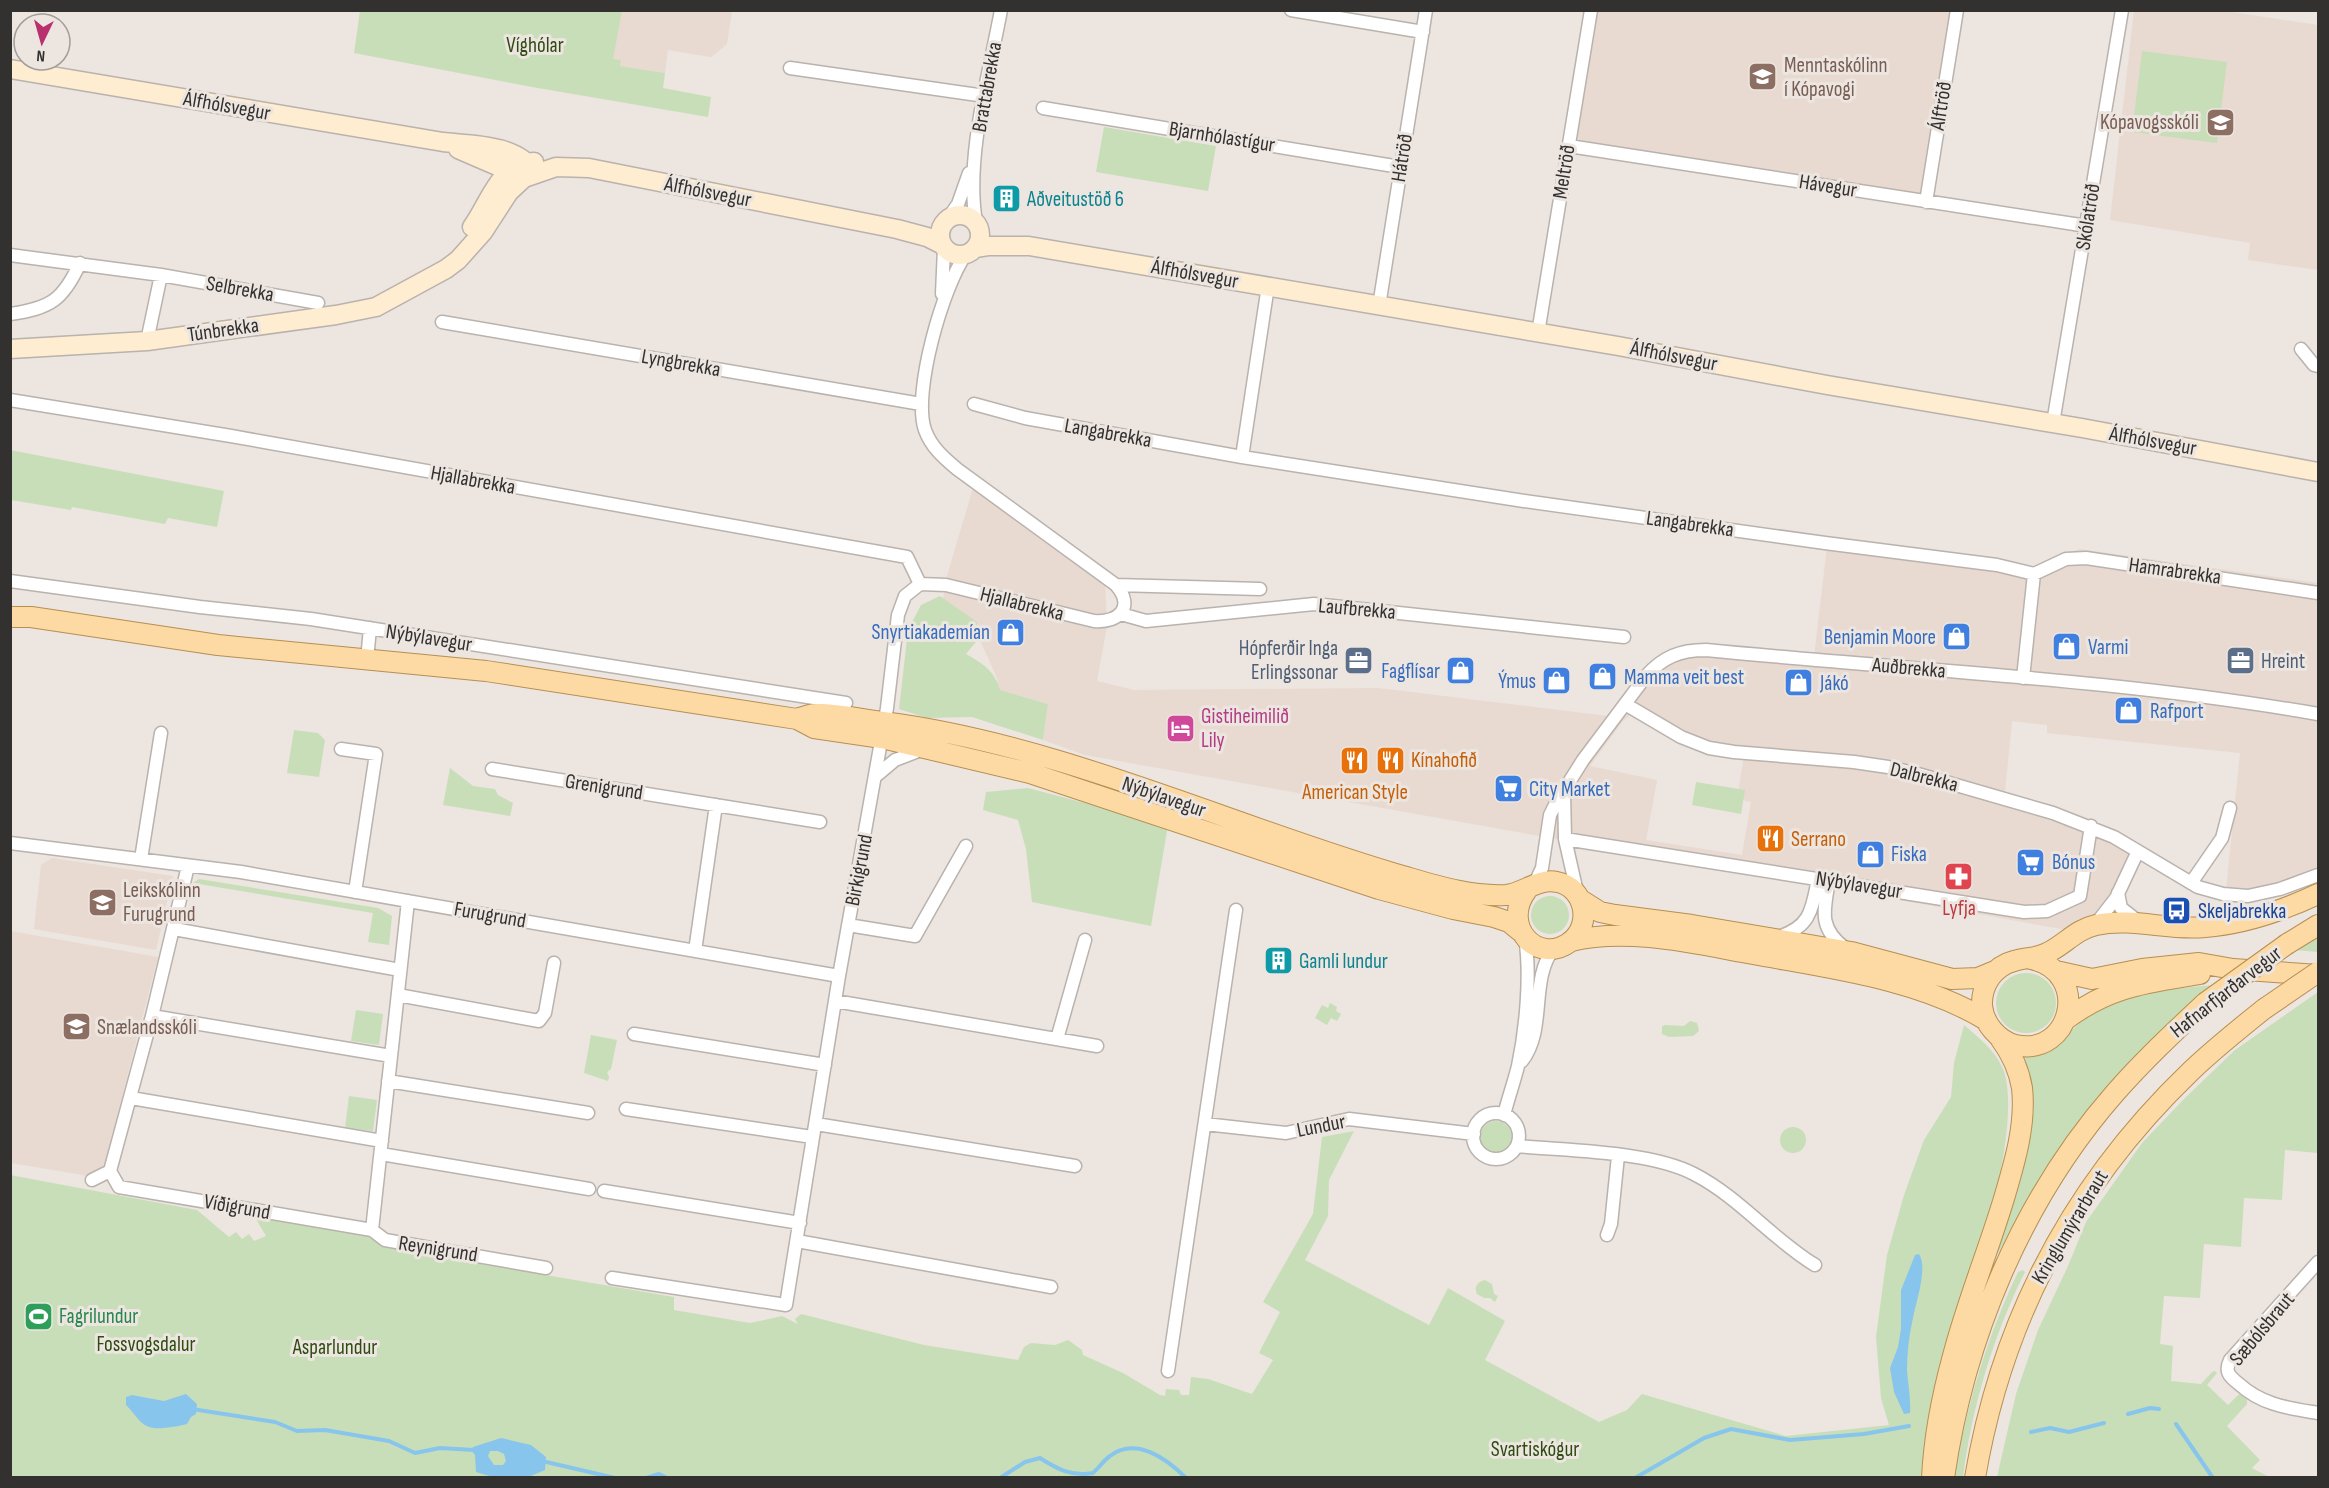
<svg xmlns="http://www.w3.org/2000/svg" width="2329" height="1488" font-family="'Sofia Sans Condensed',sans-serif">
<rect width="100%" height="100%" fill="#ece5e0"/>
<path fill="#e8dad0" fill-rule="evenodd" d="M609 11H732L727 44 720 50 711 57 668 50 665 73 620 66 607 58Z
M1595 11H1950L1923 199 1574 143Z
M2134 11H2225L2318 25V270L2248 260 2250 243 2110 220Z
M973 488 1105 579 1107 626 1097 681 1134 690 1378 688 1608 716 1648 666 1674 648 1696 645 1814 657 1827 547 2032 567 2079 549 2318 583V868L2279 888 2248 893 2226 891 2240 753 2047 733V725L2012 721 2004 801 2094 830 2135 851 2114 894 2101 912 2067 930 1085 755 1043 740 1048 704 999 690 997 678 979 638 977 622 942 605 947 576ZM1633 713 1744 756 1737 799 1751 802 1742 855 1646 840 1657 780 1590 766 1623 721Z
M52 858 173 876 156 950 34 929 41 865Z
M10 931 158 957 101 1178 11 1163Z"/>
<path fill="#c8deb8" d="M360 11H622L613 59 621 60 620 66 665 73 663 88 711 97 708 117 532 87 354 53Z
M2142 51 2227 62 2217 143 2132 132Z
M1104 127 1216 146 1208 191 1096 172Z
M10 450 224 491 217 527 168 518 165 524 72 507 71 510 11 500Z
M940 596 977 622 979 638 966 654C982 663 995 671 1000 690L1048 704 1043 740 972 717 927 718 899 709 908 630 921 605Z
M294 730 318 733 325 740 319 777 287 773Z
M450 768 473 786 495 789 498 795 513 803 510 816 443 805Z
M1696 782 1745 790 1741 814 1692 805Z
M1028 788 1168 825 1151 926 1032 902 1026 849 1018 820 983 810 986 792Z
M199 879 378 908 392 916 389 945 368 942 373 913 193 883Z
M1531 915a19 19 0 1 1 38 0a19 19 0 1 1-38 0Z
M2318 935V952L2295 950Z
M1996 1003a30 30 0 1 1 60 0a30 30 0 1 1-60 0Z
M2215 985 2104 1095 2058 1149 1998 1253H1993C2015 1203 2045 1109 2024 1057 2066 1051 2060 1035 2089 1016 2125 993 2174 988 2215 985Z
M2318 992V1153L2285 1150 2282 1200 2244 1198 2241 1247 2204 1244 2200 1298 2164 1296 2160 1344 2173 1346 2171 1381 2201 1384 2212 1372 2215 1371 2217 1373 2207 1385 2228 1405 2239 1394 2247 1399V1404L2227 1426 2260 1460 2252 1468 2269 1477H1997L2016 1394 2038 1330 2068 1266 2086 1222 2142 1143 2184 1099 2235 1050Z
M1330 1003 1337 1007 1336 1011 1341 1014 1337 1021 1331 1018 1327 1025 1315 1018 1322 1005 1328 1008Z
M356 1010 383 1014 379 1045 351 1041Z
M1690 1021 1697 1023 1699 1031 1693 1036 1669 1037 1662 1034V1027L1664 1025 1684 1026Z
M1964 1025C1979 1038 1995 1050 2003 1069 2022 1118 1983 1248 1969 1301 1955 1360 1940 1419 1926 1478L11 1477 10 1175 197 1210 229 1237 236 1232 242 1239 249 1234 254 1241 266 1236 256 1219 326 1222 369 1230 385 1240 534 1273 674 1297V1310L750 1323 782 1316 798 1324 795 1319 801 1314 924 1345 1018 1360 1024 1347 1031 1343 1055 1345 1068 1340 1082 1350 1083 1355 1123 1373 1160 1395 1165 1396 1166 1389 1179 1390 1181 1395H1189L1191 1377 1208 1379 1252 1394 1273 1360 1259 1353 1280 1312 1263 1302 1313 1214 1322 1137 1354 1131 1329 1180 1328 1216 1305 1260 1429 1325 1448 1288 1505 1321 1485 1360 1599 1422 1627 1410 1642 1394 1786 1436 1889 1425 1881 1398 1876 1337 1887 1255 1904 1195 1924 1140 1951 1097 1954 1063Z
M591 1035 617 1040 611 1069 607 1072 609 1077 608 1081 584 1073Z
M349 1096 377 1100 373 1131 345 1128Z
M1480 1137a16 16 0 1 1 32 0a16 16 0 1 1-32 0Z
M1780 1140a13 13 0 1 1 26 0a13 13 0 1 1-26 0Z
M2023 1270 2025 1272C1993 1336 1972 1407 1963 1477L1954 1478C1967 1405 1986 1339 2018 1272Z
M1485 1280 1492 1284 1494 1294 1498 1296 1495 1302 1490 1298H1484L1477 1294C1474 1287 1477 1282 1485 1280Z"/>
<path fill="#88c5ec" fill-rule="evenodd" d="M1919 1254C1928 1268 1916 1302 1913 1318 1909 1335 1907 1353 1907 1370 1908 1385 1911 1398 1910 1413L1904 1414 1894 1392 1890 1368 1898 1347 1901 1329V1290L1915 1255Z
M186 1394 197 1404 196 1414 191 1417 187 1424C179 1426 173 1427 164 1428 141 1430 141 1420 126 1405V1397L132 1395 164 1401Z
M501 1438 531 1445 546 1457 545 1470 526 1478 493 1477 476 1472 475 1455 471 1450 473 1447ZM490 1451H498L504 1454 506 1461 503 1465H494L488 1456Z"/>
<g fill="none" stroke-linecap="round" stroke-linejoin="round">
<path stroke="#88c5ec" stroke-width="4" d="M192 1409 275 1422 297 1431 325 1430 389 1441 415 1453 440 1448 474 1450
M2128 1414 2150 1408 2159 1409
M2176 1424 2213 1478
M2031 1432 2050 1428 2069 1432 2104 1423
M542 1461 615 1478
M646 1478 659 1474 667 1478
M1000 1478 1025 1462 1040 1458C1057 1469 1072 1477 1093 1473 1099 1468 1103 1461 1110 1456 1136 1436 1167 1459 1186 1478
M1635 1478 1704 1438 1731 1429 1790 1440 1864 1434 1909 1426"/>
<defs>
<path id="street" d="M1291 10 1423 32
M790 68 985 96
M1043 108 1400 167
M1569 146 2087 226
M1926 202 1957 10
M949 217 958 204 969 173
M976 222C965 158 989 75 1001 10
M10 255 161 275 318 303
M942 294 944 248
M1379 306 1426 10
M10 314C51 308 63 300 80 263
M442 322 921 404
M1538 333 1591 10
M147 341 161 275
M2301 349 2314 365 2318 366
M10 400 231 436 907 557 920 584
M974 404 1025 418 1242 457 1524 501 1825 543 1997 565 2034 574
M2053 423 2122 10
M1242 457 1268 286
M2034 574 2066 559 2086 558 2318 593
M10 581 200 607 311 619 846 703
M1116 585 1260 589
M1121 614 1146 621 1314 604 1624 637
M367 660 370 628
M2023 678 2034 574
M1625 704 1681 737 1709 748 1734 752 1854 762 1888 767 1918 774 2053 813 2114 837 2198 887 2223 894 2248 896 2280 889 2318 875
M341 749 376 754 355 892
M492 769 820 822
M876 776 895 760 921 750
M1564 791 1565 839 1577 892
M1565 839 2024 912 2047 911 2080 896 2091 826
M10 843 241 872 839 976
M141 859 161 733
M188 866 152 1016 391 1056
M1829 881C1824 910 1818 928 1845 948
M2191 883 2222 838 2230 808
M1534 885 1542 868 1550 815 1556 803 1583 760 1646 676C1663 657 1680 650 1706 650 1910 670 2116 679 2318 714
M2118 893 2121 908 2139 922
M848 925 915 936 966 846
M2095 925 2116 898 2138 851
M174 929 400 970
M1778 937C1811 927 1812 909 1818 879
M695 951 716 805
M398 995 539 1021 545 1013 554 963
M835 1001 1097 1046
M634 1034 825 1065
M1057 1039 1085 940
M1522 1061C1547 1029 1529 980 1554 948
M388 1081 588 1113
M131 1098 382 1141
M626 1109 812 1137
M1473 1136a23 23 0 1 1 46 0a23 23 0 1 1-46 0Z
M1504 1115C1508 1099 1514 1082 1518 1066 1526 1028 1531 975 1525 937
M816 1124 1075 1166
M1205 1124 1286 1133 1349 1119 1474 1134
M1517 1146C1568 1151 1650 1151 1694 1174 1739 1197 1772 1239 1815 1265
M381 1154 589 1189
M110 1171 119 1187 372 1230 385 1240 546 1268
M92 1180 110 1171 152 1016
M604 1191 800 1223
M372 1230 408 901
M1607 1235 1611 1224 1618 1156
M797 1241 1051 1287
M2318 1262 2230 1360C2224 1372 2230 1377 2239 1384 2262 1405 2288 1408 2318 1413
M612 1278 786 1305 839 976 887 708 898 615 905 596 920 584 946 585 1094 621C1119 623 1135 607 1116 585L957 469C944 458 931 447 925 430 912 393 943 286 966 254
M1168 1371 1236 910"/>
<path id="secondary" d="M10 69 443 142C473 145 518 144 535 173
M458 149 518 175
M940 235a20 20 0 1 1 40 0a20 20 0 1 1-40 0Z
M472 227C491 201 497 166 534 162
M975 248 988 246H1029L1618 346 1827 385 2082 428 2318 472
M10 349 147 341 336 315 376 307 446 269 458 260 483 232 509 192 524 178 556 167 589 168 897 229 927 237 941 244"/>
<path id="primary" d="M10 617H31L218 645 486 671 797 719 814 728 882 738 1030 773 1379 889 1453 909 1494 917 1509 922 1520 931
M797 719C803 717 810 714 816 714 837 713 862 720 883 722 1061 745 1226 824 1396 874 1431 884 1468 897 1506 895 1524 893 1538 878 1557 882 1585 887 1593 925 1570 942 1537 966 1500 925 1527 890
M1581 900 1600 912 1615 915 1692 925 1851 952 1952 979 1978 978 1995 971
M1571 941C1628 927 1697 944 1753 954 1829 968 1919 979 1986 1020
M2287 944 2318 925
M2031 959C2092 972 2072 1058 2015 1045 1998 1040 1984 1024 1982 1006 1981 985 1994 966 2014 961 2026 957 2037 959 2049 952 2065 944 2077 929 2096 925 2132 917 2169 931 2205 927 2243 924 2284 910 2318 894
M2056 971 2092 979 2142 969 2199 963 2233 969 2318 975
M2065 1020C2110 986 2146 983 2200 974
M1932 1478C1934 1437 1942 1396 1953 1356 1967 1302 1989 1249 2005 1195 2015 1161 2026 1124 2022 1088 2019 1069 2011 1053 2000 1038
M1944 1478C1964 1338 2022 1199 2115 1093 2143 1061 2174 1032 2205 1003
M1975 1478C2002 1318 2074 1183 2191 1071 2214 1049 2239 1029 2264 1009"/>
</defs>
<use href="#street" stroke="#b9b2ad" stroke-width="15"/>
<use href="#secondary" stroke="#b9b2ad" stroke-width="21"/>
<use href="#primary" stroke="#b68f52" stroke-width="22"/>
<use href="#street" stroke="#fff" stroke-width="12"/>
<use href="#secondary" stroke="#feedd1" stroke-width="18"/>
<use href="#primary" stroke="#fddaa3" stroke-width="20"/>
<defs>
<path id="primary-bridge" d="M2205 1003 2287 944
M2264 1009 2318 972"/>
</defs>
<use href="#primary-bridge" stroke="#b68f52" stroke-width="22" stroke-linecap="butt"/>
<use href="#primary-bridge" stroke="#fddaa3" stroke-width="20"/>
</g>
<defs>
<symbol id="university-square" viewBox="-11 -11 22 22"><rect x="-9" y="-9" width="18" height="18" rx="4" fill="#8d6e63" stroke="#ece5e0"/><path d="M0-5L7-2L0 1L-7-2ZM-4 1L0 2.5L4 1V4Q0 6-4 4Z" fill="#fff"/></symbol>
<symbol id="school-square" viewBox="-11 -11 22 22"><rect x="-9" y="-9" width="18" height="18" rx="4" fill="#8d6e63" stroke="#ece5e0"/><path d="M0-5L7-2L0 1L-7-2ZM-4 1L0 2.5L4 1V4Q0 6-4 4Z" fill="#fff"/></symbol>
<symbol id="building-square" viewBox="-11 -11 22 22"><rect x="-9" y="-9" width="18" height="18" rx="4" fill="#0f9aa8" stroke="#ece5e0"/><path d="M-4-6H4V6H1V3H-1V6H-4ZM-2.5-4.3h1.7v1.8h-1.7ZM.8-4.3h1.7v1.8H.8ZM-2.5-1h1.7V.8h-1.7ZM.8-1h1.7V.8H.8Z" fill="#fff"/></symbol>
<symbol id="shop-square" viewBox="-11 -11 22 22"><rect x="-9" y="-9" width="18" height="18" rx="4" fill="#3f7fe0" stroke="#ece5e0"/><path d="M-5-2.5h2.3a2.7 3.5 0 0 1 5.4 0H5L5.5 6h-11ZM-1.5-2.5h3a1.5 2.3 0 0 0-3 0Z" fill="#fff"/></symbol>
<symbol id="office-square" viewBox="-11 -11 22 22"><rect x="-9" y="-9" width="18" height="18" rx="4" fill="#5c6f8a" stroke="#ece5e0"/><path d="M-6-3h4V-5.5h4V-3h4V5H-6ZM-1-4.5V-3h2v-1.5ZM-6 0V1H6V0Z" fill="#fff"/></symbol>
<symbol id="hotel-square" viewBox="-11 -11 22 22"><rect x="-9" y="-9" width="18" height="18" rx="4" fill="#d1479c" stroke="#ece5e0"/><path d="M-6-4.5h1.5V1H6V5H4.5V3h-9V5H-6ZM-4 0a1.8 1.8 0 1 1 3.6 0ZM.5 0V-2.5h3Q6-2.5 6 0Z" fill="#fff"/></symbol>
<symbol id="restaurant-square" viewBox="-11 -11 22 22"><rect x="-9" y="-9" width="18" height="18" rx="4" fill="#e8710a" stroke="#ece5e0"/><path d="M-5-6h1v4h1v-4h1v4h1v-4h1v5L-1.5 .5V6h-2V.5L-5-1ZM5-6V6H3V1.5H1.5Q1.5-4 5-6Z" fill="#fff"/></symbol>
<symbol id="supermarket-square" viewBox="-11 -11 22 22"><rect x="-9" y="-9" width="18" height="18" rx="4" fill="#3f7fe0" stroke="#ece5e0"/><path d="M-6-5.5h2.5l.6 2H6L4.5 2H-2.5L-4.4-4H-6ZM-1.5 3.2a1.3 1.3 0 1 0 .1 0ZM3 3.2a1.3 1.3 0 1 0 .1 0Z" fill="#fff"/></symbol>
<symbol id="pharmacy-square" viewBox="-11 -11 22 22"><rect x="-9" y="-9" width="18" height="18" rx="4" fill="#e0444e" stroke="#ece5e0"/><path d="M-2-6h4v4h4v4h-4v4h-4v-4h-4v-4h4Z" fill="#fff"/></symbol>
<symbol id="bus-square" viewBox="-11 -11 22 22"><rect x="-9" y="-9" width="18" height="18" rx="4" fill="#1a4fb4" stroke="#ece5e0"/><path d="M-5-6H5V4H4V6H2V4H-2V6H-4V4H-5ZM-3.5-4V0h7V-4ZM-3.5 1.2v1.5H-2V1.2ZM2 1.2v1.5H3.5V1.2Z" fill="#fff"/></symbol>
<symbol id="stadium-square" viewBox="-11 -11 22 22"><rect x="-9" y="-9" width="18" height="18" rx="4" fill="#2e9e5b" stroke="#ece5e0"/><path d="M0-5a6.5 5 0 1 0 0 10a6.5 5 0 1 0 0-10ZM-3.5-1.8h7v3.6h-7Z" fill="#fff"/></symbol>
</defs>
<g fill-rule="evenodd">
<use href="#university-square" x="1746" y="60" width="33" height="33"/>
<use href="#school-square" x="2204" y="106" width="33" height="33"/>
<use href="#building-square" x="990" y="182" width="33" height="33"/>
<use href="#shop-square" x="994" y="616" width="33" height="33"/>
<use href="#shop-square" x="1940" y="620" width="33" height="33"/>
<use href="#shop-square" x="2050" y="630" width="33" height="33"/>
<use href="#office-square" x="1342" y="644" width="33" height="33"/>
<use href="#office-square" x="2224" y="644" width="33" height="33"/>
<use href="#shop-square" x="1444" y="654" width="33" height="33"/>
<use href="#shop-square" x="1586" y="660" width="33" height="33"/>
<use href="#shop-square" x="1540" y="664" width="33" height="33"/>
<use href="#shop-square" x="1782" y="666" width="33" height="33"/>
<use href="#shop-square" x="2112" y="694" width="33" height="33"/>
<use href="#hotel-square" x="1164" y="712" width="33" height="33"/>
<use href="#restaurant-square" x="1374" y="744" width="33" height="33"/>
<use href="#restaurant-square" x="1338" y="744" width="33" height="33"/>
<use href="#supermarket-square" x="1492" y="772" width="33" height="33"/>
<use href="#restaurant-square" x="1754" y="822" width="33" height="33"/>
<use href="#shop-square" x="1854" y="838" width="33" height="33"/>
<use href="#supermarket-square" x="2014" y="846" width="33" height="33"/>
<use href="#pharmacy-square" x="1942" y="860" width="33" height="33"/>
<use href="#school-square" x="86" y="886" width="33" height="33"/>
<use href="#bus-square" x="2160" y="894" width="33" height="33"/>
<use href="#building-square" x="1262" y="944" width="33" height="33"/>
<use href="#school-square" x="60" y="1010" width="33" height="33"/>
<use href="#stadium-square" x="22" y="1300" width="33" height="33"/>
</g>
<g text-anchor="middle" dominant-baseline="central" stroke-width="6" stroke-linejoin="round" paint-order="stroke">
<g font-size="21" fill="#2e4c12" stroke="#ece5e0">
<text x="535" y="45">Víghólar</text>
<text x="146" y="1344">Fossvogsdalur</text>
<text x="335" y="1347">Asparlundur</text>
<text x="1535" y="1449">Svartiskógur</text>
</g>
<g font-size="21" fill="#785e54" stroke="#ece5e0" text-anchor="start">
<text x="1784" y="65">Menntaskólinn<tspan x="1784" dy="24">í Kópavogi</tspan></text>
<text x="2199" y="122" text-anchor="end">Kópavogsskóli</text>
<text x="123" y="890">Leikskólinn<tspan x="123" dy="24">Furugrund</tspan></text>
<text x="97" y="1027">Snælandsskóli</text>
</g>
<g font-size="21" fill="#33312f" stroke="#ece5e0">
<text transform="translate(987 87) rotate(-80)">Brattabrekka</text>
<text transform="translate(227 106) rotate(10)">Álfhólsvegur</text>
<text transform="translate(1941 106) rotate(-81)">Álftröð</text>
<text transform="translate(1222 137) rotate(9)">Bjarnhólastígur</text>
<text transform="translate(1402 158) rotate(-81)">Hátröð</text>
<text transform="translate(1564 172) rotate(-81)">Meltröð</text>
<text transform="translate(1828 186) rotate(9)">Hávegur</text>
<text transform="translate(708 192) rotate(11)">Álfhólsvegur</text>
<text transform="translate(2088 217) rotate(-81)">Skólatröð</text>
<text transform="translate(1195 274) rotate(10)">Álfhólsvegur</text>
<text transform="translate(240 289) rotate(10)">Selbrekka</text>
<text transform="translate(223 330) rotate(-8)">Túnbrekka</text>
<text transform="translate(1674 356) rotate(11)">Álfhólsvegur</text>
<text transform="translate(681 363) rotate(10)">Lyngbrekka</text>
<text transform="translate(1108 433) rotate(10)">Langabrekka</text>
<text transform="translate(2153 441) rotate(10)">Álfhólsvegur</text>
<text transform="translate(473 480) rotate(10)">Hjallabrekka</text>
<text transform="translate(1690 524) rotate(8)">Langabrekka</text>
<text transform="translate(2175 571) rotate(8)">Hamrabrekka</text>
<text transform="translate(1022 604) rotate(14)">Hjallabrekka</text>
<text transform="translate(1357 609) rotate(5)">Laufbrekka</text>
<text transform="translate(429 638) rotate(9)">Nýbýlavegur</text>
<text transform="translate(1909 668) rotate(5)">Auðbrekka</text>
<text transform="translate(1924 777) rotate(14)">Dalbrekka</text>
<text transform="translate(604 787) rotate(9)">Grenigrund</text>
<text transform="translate(1164 797) rotate(19)">Nýbýlavegur</text>
<text transform="translate(859 870) rotate(-79)">Birkigrund</text>
<text transform="translate(1859 885) rotate(9)">Nýbýlavegur</text>
<text transform="translate(490 915) rotate(10)">Furugrund</text>
<text transform="translate(2226 992) rotate(-38)">Hafnarfjarðarvegur</text>
<text transform="translate(1321 1126) rotate(-11)">Lundur</text>
<text transform="translate(237 1207) rotate(10)">Víðigrund</text>
<text transform="translate(2070 1227) rotate(-59)">Kringlumýrarbraut</text>
<text transform="translate(438 1249) rotate(9)">Reynigrund</text>
<text transform="translate(2262 1329) rotate(-50)">Sæbólsbraut</text>
</g>
<g font-size="21" fill="#0d838f" stroke="#ece5e0" text-anchor="start">
<text x="1027" y="199">Aðveitustöð 6</text>
<text x="1299" y="961">Gamli lundur</text>
</g>
<g font-size="21" fill="#366cbe" stroke="#ece5e0" text-anchor="start">
<text x="990" y="632" text-anchor="end">Snyrtiakademían</text>
<text x="1936" y="637" text-anchor="end">Benjamin Moore</text>
<text x="2088" y="647">Varmi</text>
<text x="1440" y="671" text-anchor="end">Fagflísar</text>
<text x="1624" y="677">Mamma veit best</text>
<text x="1536" y="681" text-anchor="end">Ýmus</text>
<text x="1820" y="683">Jákó</text>
<text x="2150" y="711">Rafport</text>
<text x="1529" y="789">City Market</text>
<text x="1891" y="854">Fiska</text>
<text x="2052" y="862">Bónus</text>
</g>
<g font-size="21" fill="#4e5e75" stroke="#ece5e0" text-anchor="end">
<text x="1338" y="648">Hópferðir Inga<tspan x="1338" dy="24">Erlingssonar</tspan></text>
<text x="2261" y="661" text-anchor="start">Hreint</text>
</g>
<g font-size="21" fill="#b23c85" stroke="#ece5e0" text-anchor="start">
<text x="1201" y="716">Gistiheimilið<tspan x="1201" dy="24">Lily</tspan></text>
</g>
<g font-size="21" fill="#c56008" stroke="#ece5e0" text-anchor="start">
<text x="1411" y="760">Kínahofið</text>
<text x="1355" y="792" text-anchor="middle">American Style</text>
<text x="1791" y="839">Serrano</text>
</g>
<g font-size="21" fill="#be3a42" stroke="#ece5e0">
<text x="1959" y="908">Lyfja</text>
</g>
<g font-size="21" fill="#164399" stroke="#ece5e0" text-anchor="start">
<text x="2198" y="911">Skeljabrekka</text>
</g>
<g font-size="21" fill="#27864d" stroke="#ece5e0" text-anchor="start">
<text x="59" y="1316">Fagrilundur</text>
</g>
</g>
<rect width="2329" height="1488" fill="none" stroke="#33312f" stroke-width="24"/>
<g transform="translate(42 42) rotate(185)"><circle r="28" fill="#ece5e0" stroke="#a29d99" stroke-width="1.5"/>
<path d="M0-4.5L10 22L0 15L-10 22Z" fill="#b8306e"/>
<text y="-9" font-size="16" font-weight="bold" text-anchor="middle" fill="#33312f">N</text>
</g>
</svg>
